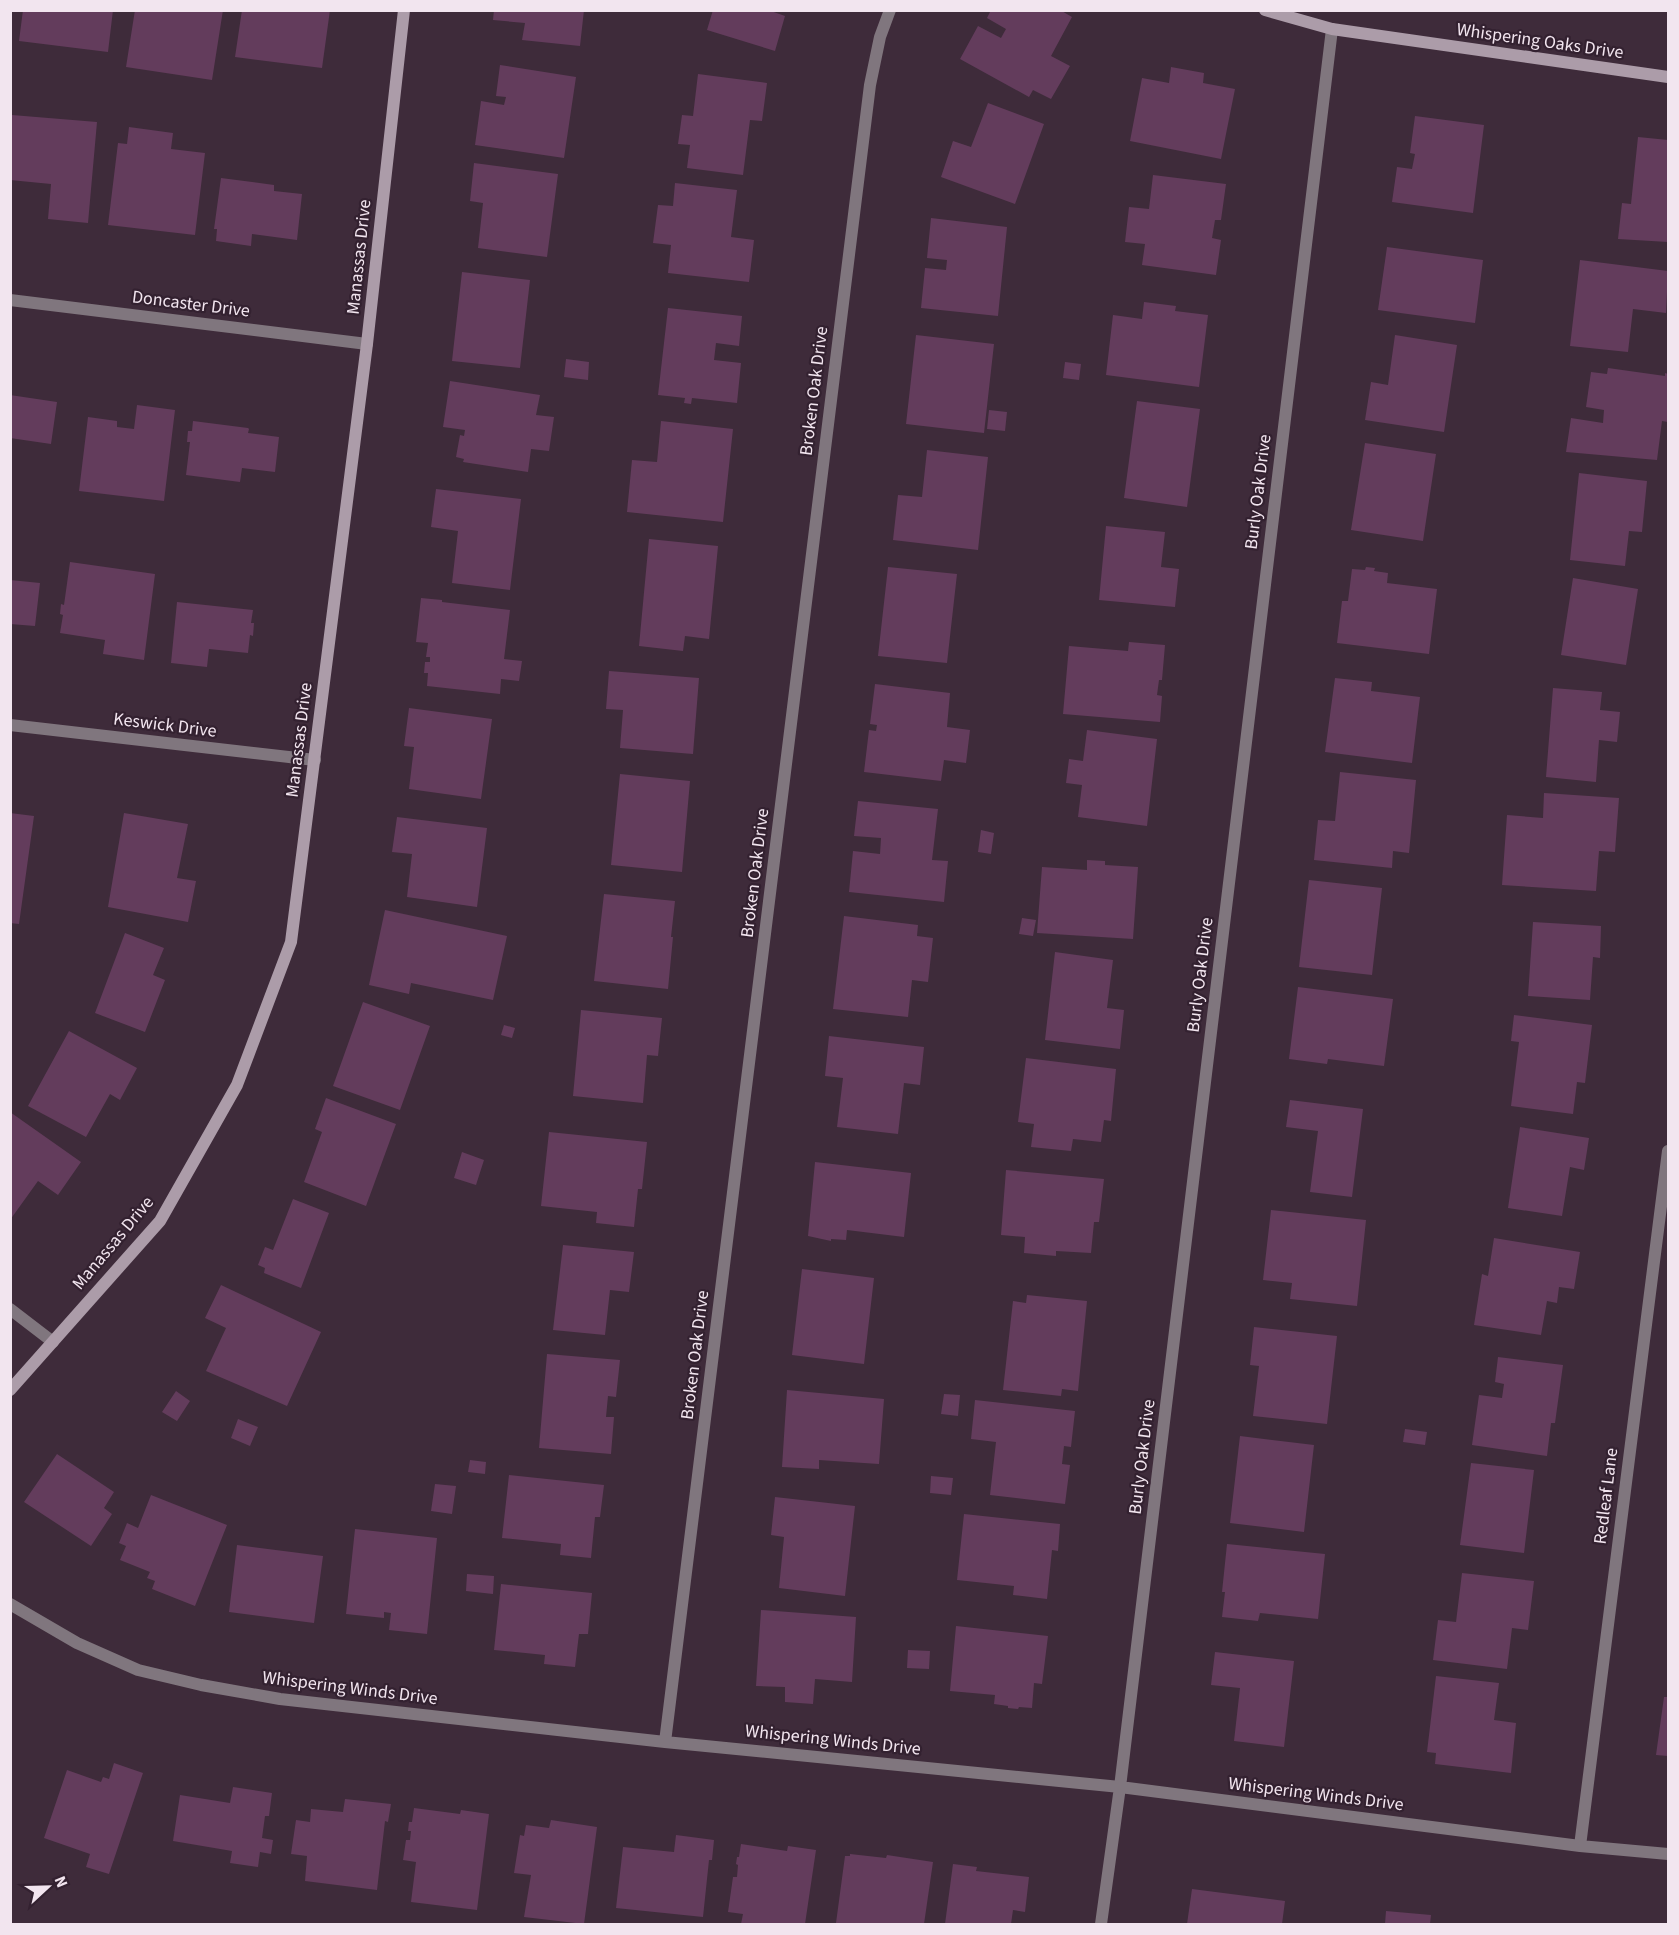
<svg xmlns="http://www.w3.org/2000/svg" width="1679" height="1935" font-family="'Source Sans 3',sans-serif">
<rect width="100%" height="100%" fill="#3e2b3a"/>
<path fill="#633c5c" d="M23 10H113L108 52 19 41Z
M135 10H223L212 80 126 67Z
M242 10H330L322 68 235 57Z
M494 10H584L580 46 522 40 525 23 493 20Z
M713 10H768L785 16 775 51 707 30Z
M991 10H1060L1072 17 1051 56 1070 66 1051 99 1033 90 1029 97 960 59 978 26 1001 38 1006 29 987 18Z
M500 65 576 77 564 158 475 145 481 101 504 105 506 97 496 96Z
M1171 67 1204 73 1203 83 1235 89 1221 159 1130 141 1142 78 1169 83Z
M698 74 767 83 762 121 750 120 743 175 687 168 690 145 678 144 682 115 693 116Z
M988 103 1044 124 1015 204 941 177 953 141 971 147Z
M12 115 97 122 88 223 48 219 51 184 10 180Z
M1415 116 1484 125 1473 213 1392 202 1397 167 1412 169 1415 154 1410 153Z
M129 127 173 133 171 149 205 153 195 235 108 225 118 143 127 144Z
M1638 137 1668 140V242L1618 239 1622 203 1631 204Z
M474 163 558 174 547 257 478 248 483 203 470 201Z
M1153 175 1226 184 1221 220H1215L1212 238 1221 240 1216 275 1142 265 1145 244 1125 242 1129 207 1149 209Z
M221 178 274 185V191L302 194 297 240 252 234 251 246 216 241 217 229H214Z
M675 183 737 190 731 237 754 240 749 282 668 273 671 245 653 243 658 205 673 206Z
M931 218 1007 227 998 316 921 308 925 268 946 270 947 260 927 258Z
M1387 247 1483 260 1475 323 1378 310Z
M1580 260 1668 271 1666 313 1633 309 1628 352 1570 346Z
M462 272 530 280 520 368 452 361Z
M1144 302 1176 306 1175 311 1208 315 1199 387 1106 375 1113 315 1142 319Z
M668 308 742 316 739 346 716 343 714 360 741 363 737 403 692 398 691 404 684 403 685 398 658 395Z
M916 335 994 344 984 433 906 424Z
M1395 335 1457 345 1444 432 1365 420 1371 382 1388 385Z
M566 359 589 362 588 380 564 377Z
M1065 362 1081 364 1079 380 1063 378Z
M1608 368 1665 376V373L1668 374V422L1662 421 1657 460 1566 452 1571 418 1603 423 1604 410 1586 407 1591 372 1607 374Z
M450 381 540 395 536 415 554 417 549 451 531 449 528 472 463 462 464 459 456 457 460 435 464 436 465 430 443 427Z
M10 395 57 402 51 444 10 438Z
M1137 401 1200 409 1187 507 1124 498Z
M137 405 175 410 164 501 79 491 88 417 117 421V427L134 429Z
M989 410 1007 412 1005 431 987 429Z
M193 421 248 428 249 429 248 433 279 437 275 472 242 468 240 482 186 475 190 442H187L188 431H192Z
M661 421 733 429 723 522 627 512 632 460 657 462Z
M1365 443 1436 454 1423 541 1351 530Z
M927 450 988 457 978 550 893 540 898 495 922 497Z
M1579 473 1647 481 1642 532 1629 531 1625 566 1570 560Z
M436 489 521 499 510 590 452 583 458 531 431 527Z
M1106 526 1165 532 1161 567 1179 569 1175 607 1099 600Z
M649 539 718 546 709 639 685 636 683 651 639 646Z
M70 562 155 574 144 660 103 654 105 640 60 633 63 615 60 614 61 604 64 605Z
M888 567 957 574 947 663 878 656Z
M1366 567 1375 568 1374 571 1388 573 1387 583 1437 589 1429 654 1337 643 1342 601H1348L1352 569 1365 570Z
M1573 578 1638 589 1626 665 1561 655Z
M10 580 40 583 35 626 10 624Z
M421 598 442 600V602L510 610 504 659 522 661 519 681 501 679 500 694 427 686 428 673H424L425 662H430V657H426L428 643 416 642Z
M177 602 253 610 251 623H254L253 636 250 635 248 653 209 649 207 667 171 663Z
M1129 642 1165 645 1162 680H1159L1157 695 1162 696 1160 722 1063 714 1069 646 1128 651Z
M609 671 699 678 693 754 620 748 623 710 606 709Z
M1335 678 1372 682 1371 691 1420 697 1412 763 1325 752Z
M875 684 950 693 947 727 970 730 966 763 944 760 941 781 864 772 869 730 876 731 877 725 870 724Z
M1553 688 1602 692 1600 710 1620 712 1617 742 1599 740 1596 782 1546 777Z
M409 708 492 719 481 799 409 789 414 747 404 746Z
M1087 730 1157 739 1147 826 1078 817 1082 785 1066 783 1069 759 1083 761Z
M1340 772 1416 780 1409 853 1393 851 1392 868 1314 860 1318 820 1335 821Z
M620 774 690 781 682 872 611 865Z
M1544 793 1619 798 1615 852 1599 851 1596 891 1502 885 1507 815 1543 818Z
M858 801 938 809 932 860 948 861 944 902 849 892 853 851 880 854 881 838 854 836Z
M10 813 34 816 19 924 10 923Z
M124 813 188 824 177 878 196 881 188 922 108 907Z
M397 817 487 828 477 907 407 897 412 854 392 852Z
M981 830 994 833 991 854 978 852Z
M1087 860 1105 861V865L1138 867 1133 939 1037 933 1042 867 1087 870Z
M1309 880 1382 888 1372 975 1299 967Z
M604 894 675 901 671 937H673L668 989 594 981Z
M385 910 507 936 493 1000 411 983 409 994 369 985Z
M844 916 918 925 917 936 933 938 928 982 912 980 908 1017 833 1009Z
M1022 918 1036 920 1033 936 1019 934Z
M1533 922 1601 926 1600 958 1593 957 1590 1000 1528 996Z
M125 933 164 948 153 975 165 980 145 1032 95 1013Z
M1055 952 1113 960 1107 1008 1124 1010 1120 1049 1045 1040Z
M1298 987 1393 999 1384 1066 1328 1059 1327 1064 1289 1059Z
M363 1002 430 1026 400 1110 333 1086Z
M581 1010 662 1018 658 1056 647 1055 643 1103 573 1096Z
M1514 1015 1592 1025 1585 1083 1577 1082 1573 1114 1511 1106 1519 1042 1511 1041Z
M504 1025 515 1028 512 1038 501 1035Z
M69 1031 137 1068 120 1100 110 1094 86 1137 28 1106Z
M829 1036 924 1047 920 1085 904 1083 898 1134 837 1127 843 1078 825 1076Z
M1026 1058 1116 1069 1111 1121 1104 1120 1101 1142 1073 1139 1071 1151 1031 1147 1034 1124 1018 1122Z
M326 1098 396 1124 366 1206 304 1182 322 1132 315 1129Z
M1290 1100 1363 1109 1352 1197 1310 1192 1318 1131 1286 1127Z
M10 1112 81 1162 58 1195 38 1181 10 1220Z
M1520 1127 1589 1138 1584 1170 1570 1167 1562 1216 1508 1208Z
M549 1132 647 1142 642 1189H638L634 1227 596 1223 597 1212 541 1206Z
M462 1152 484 1160 476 1185 454 1178Z
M815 1162 911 1173 904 1237 847 1230 846 1240 831 1239V1241L808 1236Z
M1006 1170 1104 1179 1099 1222H1094L1091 1253 1056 1251V1256L1024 1253 1025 1237 1001 1235Z
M293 1199 329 1213 301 1288 264 1273 265 1268 258 1265 265 1247 273 1250Z
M1271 1210 1366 1220 1357 1306 1290 1299 1292 1283 1263 1280Z
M1494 1238 1580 1252 1574 1289 1559 1287 1557 1303 1547 1301 1541 1335 1474 1325 1482 1274 1488 1276Z
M563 1245 634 1252 629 1292 610 1290 605 1335 553 1330Z
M802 1269 874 1278 864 1364 792 1355Z
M221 1285 321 1332 287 1406 206 1371 226 1328 205 1318Z
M1027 1295 1087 1301 1078 1391 1062 1389 1061 1396 1003 1390 1013 1301 1026 1303Z
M1254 1327 1337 1336 1327 1424 1253 1416 1259 1366 1250 1365Z
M547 1354 620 1360 616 1397 608 1396 606 1417H614L611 1454 539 1448Z
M1498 1357 1563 1365 1555 1423H1551L1547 1456 1472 1445 1479 1395 1502 1398 1504 1384 1495 1382Z
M787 1390 884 1399 879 1464 819 1460V1469L782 1467Z
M176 1391 190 1401 177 1421 162 1412Z
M944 1394 960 1395 958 1416 941 1414Z
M975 1400 1075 1411 1071 1447 1064 1446 1062 1464 1070 1465 1065 1504 990 1495 996 1442 971 1439Z
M238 1419 258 1427 250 1446 231 1438Z
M1405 1429 1427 1432 1425 1445 1403 1442Z
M1240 1436 1314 1445 1304 1532 1230 1523Z
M57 1454 114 1492 104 1508 112 1514 91 1546 24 1502Z
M470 1460 486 1462 485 1474 468 1472Z
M1471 1463 1534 1470 1524 1553 1460 1545Z
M509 1475 604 1485 600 1517H595L591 1558 560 1555 561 1544 502 1538Z
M931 1476 953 1478 951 1495 930 1493Z
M435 1484 456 1486 452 1514 431 1511Z
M151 1495 227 1525 195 1606 152 1589 155 1581 147 1578 150 1572 120 1560 126 1546 119 1543 127 1523 138 1528Z
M775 1497 855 1506 845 1596 779 1588 784 1537 771 1535Z
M964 1514 1060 1524 1058 1551 1052 1550 1047 1599 1013 1595 1014 1586 957 1580Z
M355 1529 437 1538 427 1634 389 1630 391 1613 384 1612V1618L346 1614Z
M1227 1544 1325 1554 1318 1619 1260 1613 1258 1621 1222 1617 1225 1592H1222Z
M237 1545 323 1556 314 1623 229 1612Z
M1462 1573 1534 1581 1528 1630 1512 1628 1507 1669 1433 1660 1438 1620 1456 1622Z
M467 1574 494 1576 493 1594 466 1591Z
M501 1584 592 1593 588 1634H579L575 1667 544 1664 545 1655 494 1650Z
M761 1610 856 1617 852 1682 815 1679 813 1704 785 1702V1687L756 1686Z
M956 1626 1048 1636 1042 1684 1034 1683 1032 1708 1019 1707 1018 1709 1008 1708V1706L994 1704 995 1695 950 1691Z
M908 1650 930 1651 929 1669 907 1668Z
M1215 1652 1294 1661 1284 1747 1234 1741 1240 1688 1211 1685Z
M1436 1676 1499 1683 1494 1720 1516 1723 1511 1773 1435 1764 1436 1753 1427 1752Z
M1664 1697H1668V1756L1656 1755Z
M114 1763 143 1773 109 1874 86 1867 90 1854 44 1838 67 1770 101 1782 103 1777 109 1779Z
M233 1787 272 1793 269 1816H265L262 1838 273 1840 271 1854 260 1852 258 1867 230 1863 232 1851 173 1841 180 1795 230 1803Z
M345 1799 391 1804 388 1822 385 1821 377 1890 305 1881 307 1856 291 1854 296 1820 310 1822 311 1809 343 1812Z
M414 1808 460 1814 461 1810 489 1814 477 1910 411 1902 416 1862 403 1860 406 1840H410L411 1831H408L409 1822H412Z
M551 1820 597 1827 584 1924 524 1917 531 1875 514 1873 520 1835 524 1836 526 1825 549 1828Z
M676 1835 714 1840 712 1860H709L703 1917 616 1908 623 1847 674 1852Z
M741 1844 787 1851 788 1846 816 1850 805 1924H741L743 1914 728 1912 733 1877H737L738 1865 736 1864 737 1857H739Z
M850 1854 886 1858 887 1855 933 1862 924 1924 836 1923 845 1856H850Z
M953 1864 977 1867 976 1871 1029 1877 1025 1912 1013 1910 1011 1924H945Z
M1192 1889 1285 1901 1282 1924H1187Z
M1386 1911 1431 1915 1430 1924H1385Z"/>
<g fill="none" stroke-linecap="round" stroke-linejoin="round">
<path stroke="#80767e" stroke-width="12" d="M10 300 367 344
M10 725 315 760
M10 1309 53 1342
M10 1604 77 1643 138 1670 201 1685 280 1699 665 1742 1120 1787 1580 1846 1668 1854
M665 1742 870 85 880 37 890 10
M1580 1846 1668 1151
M1101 1924 1120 1787 1332 29"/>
<path stroke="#ac9ca9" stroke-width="12" d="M1265 10 1332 29 1668 77
M10 1390 160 1221 237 1085 291 942 367 344 404 10"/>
</g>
<g text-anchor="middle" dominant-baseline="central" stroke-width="4.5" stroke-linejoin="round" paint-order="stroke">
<g font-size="18" fill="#f2e5ef" stroke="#332130">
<text transform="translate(1540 41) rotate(8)">Whispering Oaks Drive</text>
<text transform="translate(359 257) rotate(-84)">Manassas Drive</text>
<text transform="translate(191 304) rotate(7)">Doncaster Drive</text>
<text transform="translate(814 391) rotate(-83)">Broken Oak Drive</text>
<text transform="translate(1258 492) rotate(-83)">Burly Oak Drive</text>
<text transform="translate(165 725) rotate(7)">Keswick Drive</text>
<text transform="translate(299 740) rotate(-83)">Manassas Drive</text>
<text transform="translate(755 873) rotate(-83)">Broken Oak Drive</text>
<text transform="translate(1200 975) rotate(-83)">Burly Oak Drive</text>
<text transform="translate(113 1243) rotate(-50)">Manassas Drive</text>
<text transform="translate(695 1355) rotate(-83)">Broken Oak Drive</text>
<text transform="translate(1142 1457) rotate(-83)">Burly Oak Drive</text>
<text transform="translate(1606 1496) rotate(-83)">Redleaf Lane</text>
<text transform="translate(350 1688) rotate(7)">Whispering Winds Drive</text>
<text transform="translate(833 1740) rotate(6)">Whispering Winds Drive</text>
<text transform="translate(1316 1794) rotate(7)">Whispering Winds Drive</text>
</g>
</g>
<rect width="1679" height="1935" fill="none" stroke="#f2e5ef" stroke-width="24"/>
<g transform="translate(48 1887) rotate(68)" stroke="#332130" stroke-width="4.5" paint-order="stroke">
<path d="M0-4.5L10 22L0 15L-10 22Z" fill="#f2e5ef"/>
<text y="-9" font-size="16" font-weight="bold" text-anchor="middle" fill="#f2e5ef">N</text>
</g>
</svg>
